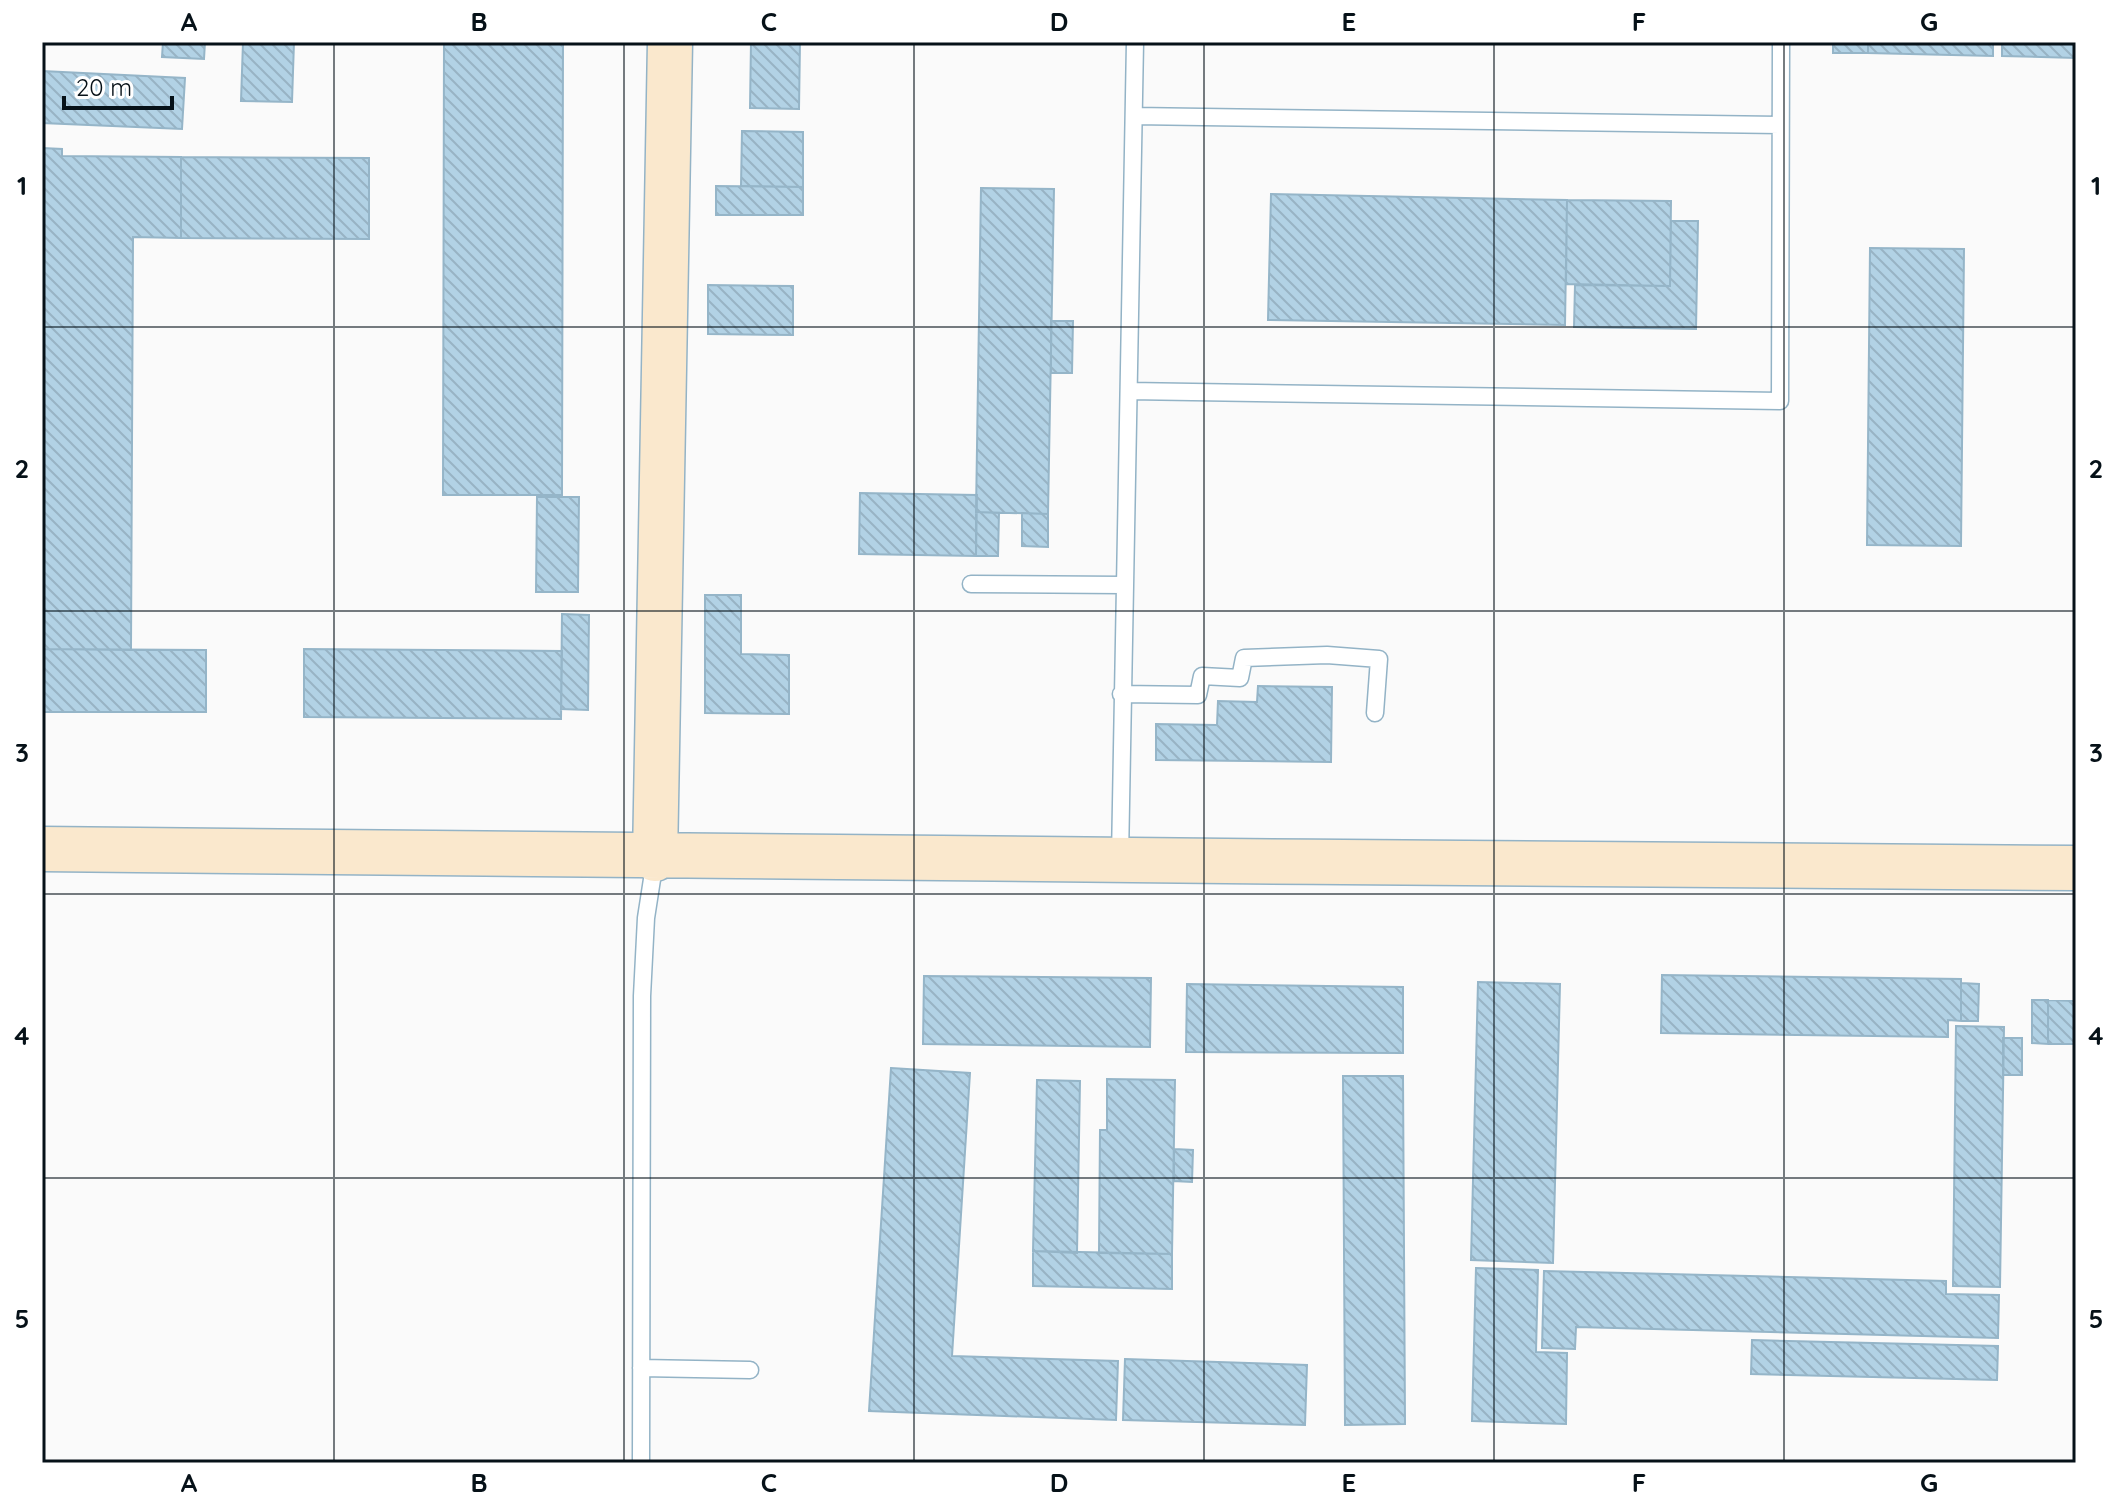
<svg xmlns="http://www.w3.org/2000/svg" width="2118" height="1505" font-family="Quicksand,sans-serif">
<defs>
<pattern id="building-back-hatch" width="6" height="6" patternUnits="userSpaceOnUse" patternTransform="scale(2)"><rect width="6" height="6" fill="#b2d2e5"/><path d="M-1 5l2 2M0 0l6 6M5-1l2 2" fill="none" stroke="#98b3c4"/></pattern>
</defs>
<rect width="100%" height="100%" fill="#fafafa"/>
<path fill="url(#building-back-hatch)" stroke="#95b5c8" stroke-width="2" d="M163 42H205L204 59 162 57Z
M243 42H294L292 102 241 101Z
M444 42H563L562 495H443Z
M751 42H800L799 109 750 108Z
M1833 42H1868V53H1833Z
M1868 42H1993V56L1868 53Z
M2002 42H2076V58L2002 56Z
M42 71 185 78 182 129 42 123Z
M742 131 803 132V187L741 186Z
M42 148 62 149V156L181 157V238L133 237 131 650 42 649Z
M181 157 369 158V239L181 238Z
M716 186 803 187V215H716Z
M981 188 1054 189 1048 514 976 512Z
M1271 194 1567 200 1565 325 1268 320Z
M1567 200 1671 201 1670 286 1566 284Z
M1671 221H1698L1696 329 1574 327 1575 285 1670 286Z
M1870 248 1964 249 1961 546 1867 545Z
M708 285 793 286V335L708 334Z
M1051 321H1073L1072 373H1051Z
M860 493 977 495 976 556 859 554Z
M537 497H579L578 592H536Z
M976 512 999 513 998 556H976Z
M1022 513 1048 514V547L1022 546Z
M705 595H741V654L789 655V714L705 713Z
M562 614 589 615 588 710 561 709Z
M42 649 206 650V712H42Z
M304 649 562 651 561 719 304 717Z
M1258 686 1332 687 1331 762 1156 760V724L1217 725 1218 701 1257 702Z
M1662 975 1961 979V1021L1948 1020V1037L1661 1033Z
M924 976 1151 978 1150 1047 923 1044Z
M1478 982 1560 984 1553 1263 1471 1260Z
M1961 983 1979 984 1978 1021H1961Z
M1187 984 1403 987V1053L1186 1052Z
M2032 1000H2048V1044L2032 1043Z
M2048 1000 2076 1001V1044H2048Z
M1956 1026 2004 1027 2000 1287 1953 1286Z
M2003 1038H2022V1075H2003Z
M891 1068 970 1073 952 1356 1118 1361 1116 1420 869 1411Z
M1343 1076H1403L1405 1424 1345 1425Z
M1107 1079 1175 1080 1172 1254 1099 1253 1100 1130H1107Z
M1037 1080 1080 1081 1077 1253 1033 1251Z
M1174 1149 1193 1150 1192 1182 1174 1181Z
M1033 1251 1172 1254V1289L1033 1286Z
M1476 1268 1538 1270 1536 1352 1567 1353 1566 1424 1472 1421Z
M1544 1271 1946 1281V1294L1999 1295 1998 1338 1576 1327 1575 1349 1542 1348Z
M1752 1340 1998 1346 1997 1380 1751 1374Z
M1125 1359 1307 1365 1305 1425 1123 1420Z"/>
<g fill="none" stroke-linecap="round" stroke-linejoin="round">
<defs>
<path id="lane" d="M1134 116 1780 125
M1129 391 1780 401 1781 42
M971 584 1123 585
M1121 694 1198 695 1202 676 1240 678 1244 658 1327 655 1379 659 1375 713
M1120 858 1135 42
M641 1368 750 1370
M641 1463 642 996 646 918 655 860"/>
<path id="secondary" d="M42 849C720 860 1398 861 2076 868
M655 859 670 42"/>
</defs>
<use href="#lane" stroke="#93b3c6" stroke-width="19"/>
<use href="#secondary" stroke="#93b3c6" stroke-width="47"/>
<use href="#lane" stroke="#fff" stroke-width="16"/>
<use href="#secondary" stroke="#fae8cd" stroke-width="44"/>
</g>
<path fill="none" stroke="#061118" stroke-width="2" stroke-opacity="0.55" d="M334 42V1463M624 42V1463M914 42V1463M1204 42V1463M1494 42V1463M1784 42V1463M42 327H2076M42 611H2076M42 894H2076M42 1178H2076"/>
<rect width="2118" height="1505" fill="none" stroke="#ffffff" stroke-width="88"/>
<path d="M64 96v12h108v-12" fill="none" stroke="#061118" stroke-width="4"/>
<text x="76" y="96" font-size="24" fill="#061118" stroke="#ffffff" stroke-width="6" paint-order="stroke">20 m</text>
<rect x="44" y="44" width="2030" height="1417" fill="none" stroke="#061118" stroke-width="3"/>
<g font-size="26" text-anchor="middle" font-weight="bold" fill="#061118">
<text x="189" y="31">A</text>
<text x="479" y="31">B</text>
<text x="769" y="31">C</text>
<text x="1059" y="31">D</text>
<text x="1349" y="31">E</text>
<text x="1639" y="31">F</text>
<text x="1929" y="31">G</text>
<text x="22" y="195">1</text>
<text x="2096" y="195">1</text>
<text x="22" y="478">2</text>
<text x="2096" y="478">2</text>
<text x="22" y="762">3</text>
<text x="2096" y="762">3</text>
<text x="22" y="1045">4</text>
<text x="2096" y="1045">4</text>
<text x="22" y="1328">5</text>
<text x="2096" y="1328">5</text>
<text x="189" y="1492">A</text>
<text x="479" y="1492">B</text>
<text x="769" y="1492">C</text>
<text x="1059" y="1492">D</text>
<text x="1349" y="1492">E</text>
<text x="1639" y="1492">F</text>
<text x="1929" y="1492">G</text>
</g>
</svg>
